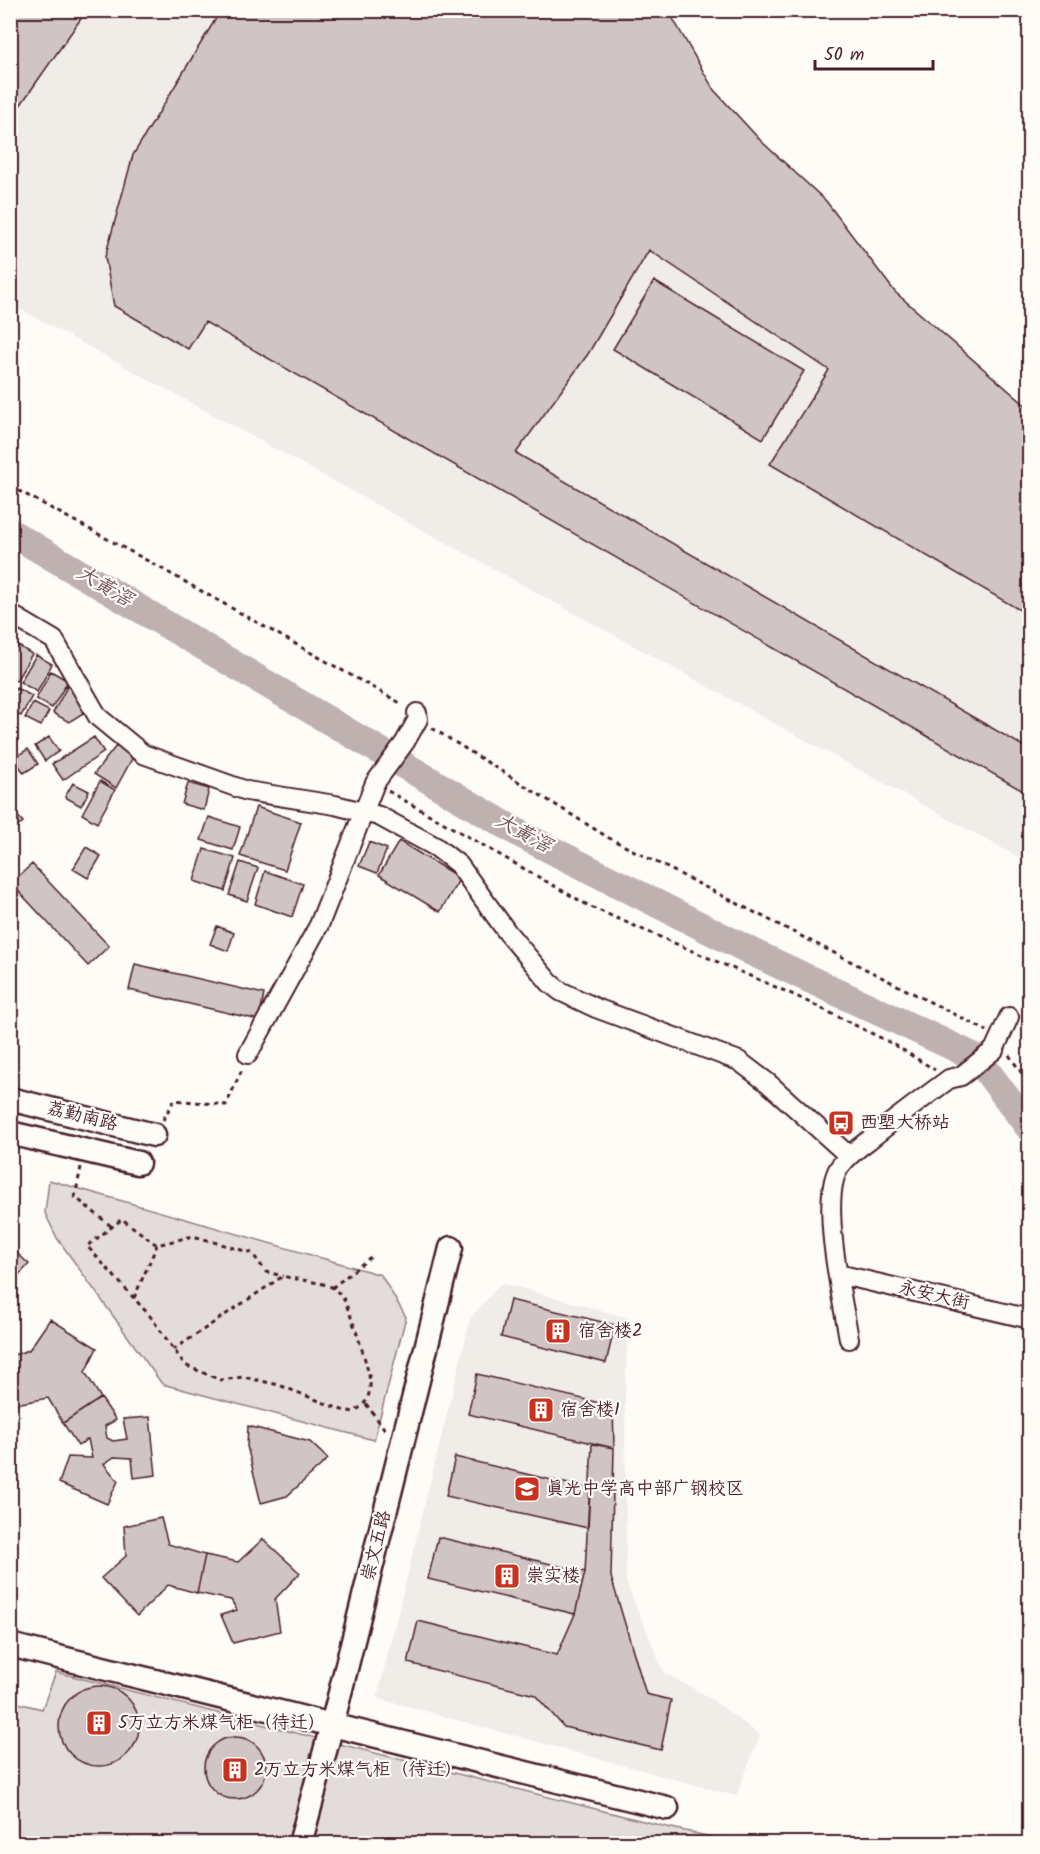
<svg xmlns="http://www.w3.org/2000/svg" width="1040" height="1854" font-family="Kalam,'LXGW WenKai TC',sans-serif">
<rect width="100%" height="100%" fill="#fdfcf7"/>
<filter id="ink" filterUnits="userSpaceOnUse"><feTurbulence type="fractalNoise" baseFrequency=".0167" numOctaves="2"/><feDisplacementMap in="SourceGraphic" scale="12" xChannelSelector="R" yChannelSelector="G"/><feConvolveMatrix kernelMatrix="1 2 1 2 8 2 1 2 1" color-interpolation-filters="sRGB"/></filter>
<g filter="url(#ink)">
<path fill="#f0ece8" d="M11 11H648L701 121 1029 429V863L11 304Z
M502 1283 628 1318 625 1397 626 1582 664 1673 707 1696 760 1735 736 1796 377 1698 471 1317Z"/>
<path fill="#e3dcda" stroke="#967e82" stroke-width="1.5" d="M49 1180 381 1275 406 1317 374 1440 162 1384 57 1238 45 1213Z
M56 1672 663 1826 738 1843H11L10 1701 42 1709Z"/>
<g fill="none" stroke-linecap="round" stroke-linejoin="round">
<path stroke="#c0b1b1" stroke-width="28" d="M10 532 522 835 756 954 977 1058 1030 1129"/>
</g>
<path fill="#d0c5c4" stroke="#4a1f2b" stroke-width="1.5" d="M10 10H87L10 120Z
M221 10H668L714 90 761 141 826 201 895 292 1030 409V616L770 464 829 370 649 250 588 354 516 453 1030 750V795L205 322 188 349 114 306 105 257 133 155Z
M654 281 804 371 763 439 613 349Z
M15 644 32 654 16 681 10 678V652Z
M36 655 52 664 37 692 20 682Z
M51 671 68 681 52 708 36 699Z
M68 685 91 708 69 722 53 713Z
M16 688 32 696 21 716 10 711V698Z
M33 703 49 711 41 726 25 718Z
M49 737 59 751 45 761 35 746Z
M94 737 104 752 63 780 52 764Z
M116 746 134 755 116 788 94 774Z
M28 749 38 764 24 773 14 758Z
M100 781 115 790 97 823 82 814Z
M73 783 89 791 81 806 65 797Z
M188 783 209 789 204 810 182 804Z
M256 807 301 822 285 870 240 856Z
M14 812 23 822 10 834V815Z
M209 817 240 827 233 850 201 840Z
M399 841 460 878 440 912 379 875Z
M369 842 387 849 377 873 359 866Z
M86 847 101 856 88 878 73 869Z
M204 849 235 858 225 891 194 881Z
M240 862 258 868 247 901 229 895Z
M32 864 109 946 88 966 11 883Z
M265 871 303 884 292 917 255 904Z
M217 926 234 933 228 951 210 944Z
M135 964 264 994 259 1020 129 990Z
M10 1247 29 1264 10 1285Z
M510 1300 615 1325 606 1363 501 1337Z
M50 1319 97 1348 85 1372 101 1398 63 1423 48 1398 10 1405V1356L29 1350Z
M477 1374 613 1406 614 1448 468 1414Z
M101 1398 116 1420 105 1426 107 1438 113 1441 127 1439 123 1419 150 1417 156 1475 134 1478 132 1458 114 1457 104 1464 118 1481 107 1504 59 1483 68 1457 92 1458 88 1439 78 1446 63 1423Z
M248 1426 310 1442 328 1459 287 1496 261 1503 247 1446Z
M592 1444 614 1448 611 1577 646 1694 671 1700 661 1750 564 1727 535 1695 408 1663 418 1621 557 1655 575 1614 585 1572Z
M455 1457 590 1489 588 1528 446 1496Z
M161 1518 168 1544 205 1555 197 1593 168 1585 137 1616 101 1578 126 1556 124 1526Z
M438 1537 585 1572 575 1614 428 1579Z
M263 1539 300 1573 275 1599 280 1631 233 1643 221 1615 237 1610 231 1600 197 1593 205 1555 238 1562Z
M59 1726a40 40 0 1 1 80 0a40 40 0 1 1-80 0Z
M204 1768a31 31 0 1 1 62 0a31 31 0 1 1-62 0Z
M545 1838H559L574 1844H531Z"/>
<g fill="none" stroke-linecap="round" stroke-linejoin="round">
<defs>
<path id="minor" d="M10 614 54 640 98 717 143 754 247 791 335 805 379 816 436 847 459 865 507 932 550 983 560 991 596 1008 739 1061 768 1083 849 1156
M248 1054 319 925 375 783 405 742 418 719 417 713
M838 1274 1030 1319
M849 1339C843 1302 819 1199 839 1168 846 1157 858 1148 869 1140 895 1119 922 1099 949 1079L961 1076 994 1050 1009 1017"/>
<path id="tertiary" d="M10 1099 154 1135
M10 1133 138 1163
M10 1645 667 1808
M300 1844 332 1725 451 1248"/>
</defs>
<use href="#minor" stroke="#4a1f2b" stroke-width="22"/>
<use href="#tertiary" stroke="#4a1f2b" stroke-width="27"/>
<path stroke="#4a1f2b" stroke-width="3" stroke-dasharray="4.5 4.5" stroke-linecap="butt" d="M10 486 148 561 402 704
M432 728 609 838 987 1031
M388 791 591 907 794 995 893 1044 935 1070
M1009 1055 1030 1085
M163 1120 174 1100 226 1105 243 1067
M81 1167 75 1197 111 1226
M332 1288 373 1255
M134 1298 157 1245
M173 1350 283 1276C296 1280 324 1282 333 1288 336 1290 341 1295 343 1298 349 1308 372 1375 370 1386 369 1400 365 1404 354 1412L342 1410 279 1385 244 1377 220 1380 185 1365 150 1316 87 1246 122 1219 157 1245 193 1236 252 1253 266 1272 283 1276
M366 1404 386 1431"/>
<use href="#minor" stroke="#fdfcf7" stroke-width="18"/>
<use href="#tertiary" stroke="#fdfcf7" stroke-width="22"/>
</g>
</g>
<defs>
<symbol id="bus-square" viewBox="-11 -11 22 22"><rect x="-9" y="-9" width="18" height="18" rx="4" fill="#c8321e" stroke="#fdfcf7"/><path d="M-5-6H5V4H4V6H2V4H-2V6H-4V4H-5ZM-3.5-4V0h7V-4ZM-3.5 1.2v1.5H-2V1.2ZM2 1.2v1.5H3.5V1.2Z" fill="#fff"/></symbol>
<symbol id="building-square" viewBox="-11 -11 22 22"><rect x="-9" y="-9" width="18" height="18" rx="4" fill="#c8321e" stroke="#fdfcf7"/><path d="M-4-6H4V6H1V3H-1V6H-4ZM-2.5-4.3h1.7v1.8h-1.7ZM.8-4.3h1.7v1.8H.8ZM-2.5-1h1.7V.8h-1.7ZM.8-1h1.7V.8H.8Z" fill="#fff"/></symbol>
<symbol id="school-square" viewBox="-11 -11 22 22"><rect x="-9" y="-9" width="18" height="18" rx="4" fill="#c8321e" stroke="#fdfcf7"/><path d="M0-5L7-2L0 1L-7-2ZM-4 1L0 2.5L4 1V4Q0 6-4 4Z" fill="#fff"/></symbol>
</defs>
<g fill-rule="evenodd">
<use href="#bus-square" x="826" y="1108" width="30" height="30"/>
<use href="#building-square" x="543" y="1316" width="30" height="30"/>
<use href="#building-square" x="526" y="1395" width="30" height="30"/>
<use href="#school-square" x="512" y="1474" width="30" height="30"/>
<use href="#building-square" x="492" y="1561" width="30" height="30"/>
<use href="#building-square" x="84" y="1708" width="30" height="30"/>
<use href="#building-square" x="220" y="1755" width="30" height="30"/>
</g>
<g text-anchor="middle" dominant-baseline="central" stroke-width="4.5" stroke-linejoin="round" paint-order="stroke">
<g font-size="18" fill="#4a1f2b" stroke="#fdfcf7">
<text transform="translate(82 1117) rotate(14)">荔勤南路</text>
<text transform="translate(934 1296) rotate(13)">永安大街</text>
<text transform="translate(377 1546) rotate(-76)">崇文五路</text>
</g>
<g font-size="18" fill="#4a1f2b" stroke="#fdfcf7" text-anchor="start">
<text x="860" y="1123">西塱大桥站</text>
<text x="578" y="1331">宿舍楼2</text>
<text x="560" y="1410">宿舍楼1</text>
<text x="546" y="1489">真光中学高中部广钢校区</text>
<text x="526" y="1576">崇实楼</text>
<text x="118" y="1723">5万立方米煤气柜（待迁）</text>
<text x="254" y="1770">2万立方米煤气柜（待迁）</text>
</g>
<g font-size="20" font-style="italic" fill="#73525a" stroke="#fdfcf7">
<text transform="translate(104 587) rotate(31)">大黄滘</text>
<text transform="translate(523 834) rotate(29)">大黄滘</text>
</g>
</g>
<rect width="1040" height="1854" fill="none" stroke="#fdfcf7" stroke-width="36"/>
<rect x="18" y="18" width="1004" height="1818" fill="none" stroke="#4a1f2b" stroke-width="2" filter="url(#ink)"/>
<path d="M815 60v9h118v-9" fill="none" stroke="#4a1f2b" stroke-width="3"/>
<text x="824" y="60" font-size="18" fill="#4a1f2b" stroke="#fdfcf7" stroke-width="4.5" paint-order="stroke">50 m</text>
</svg>
